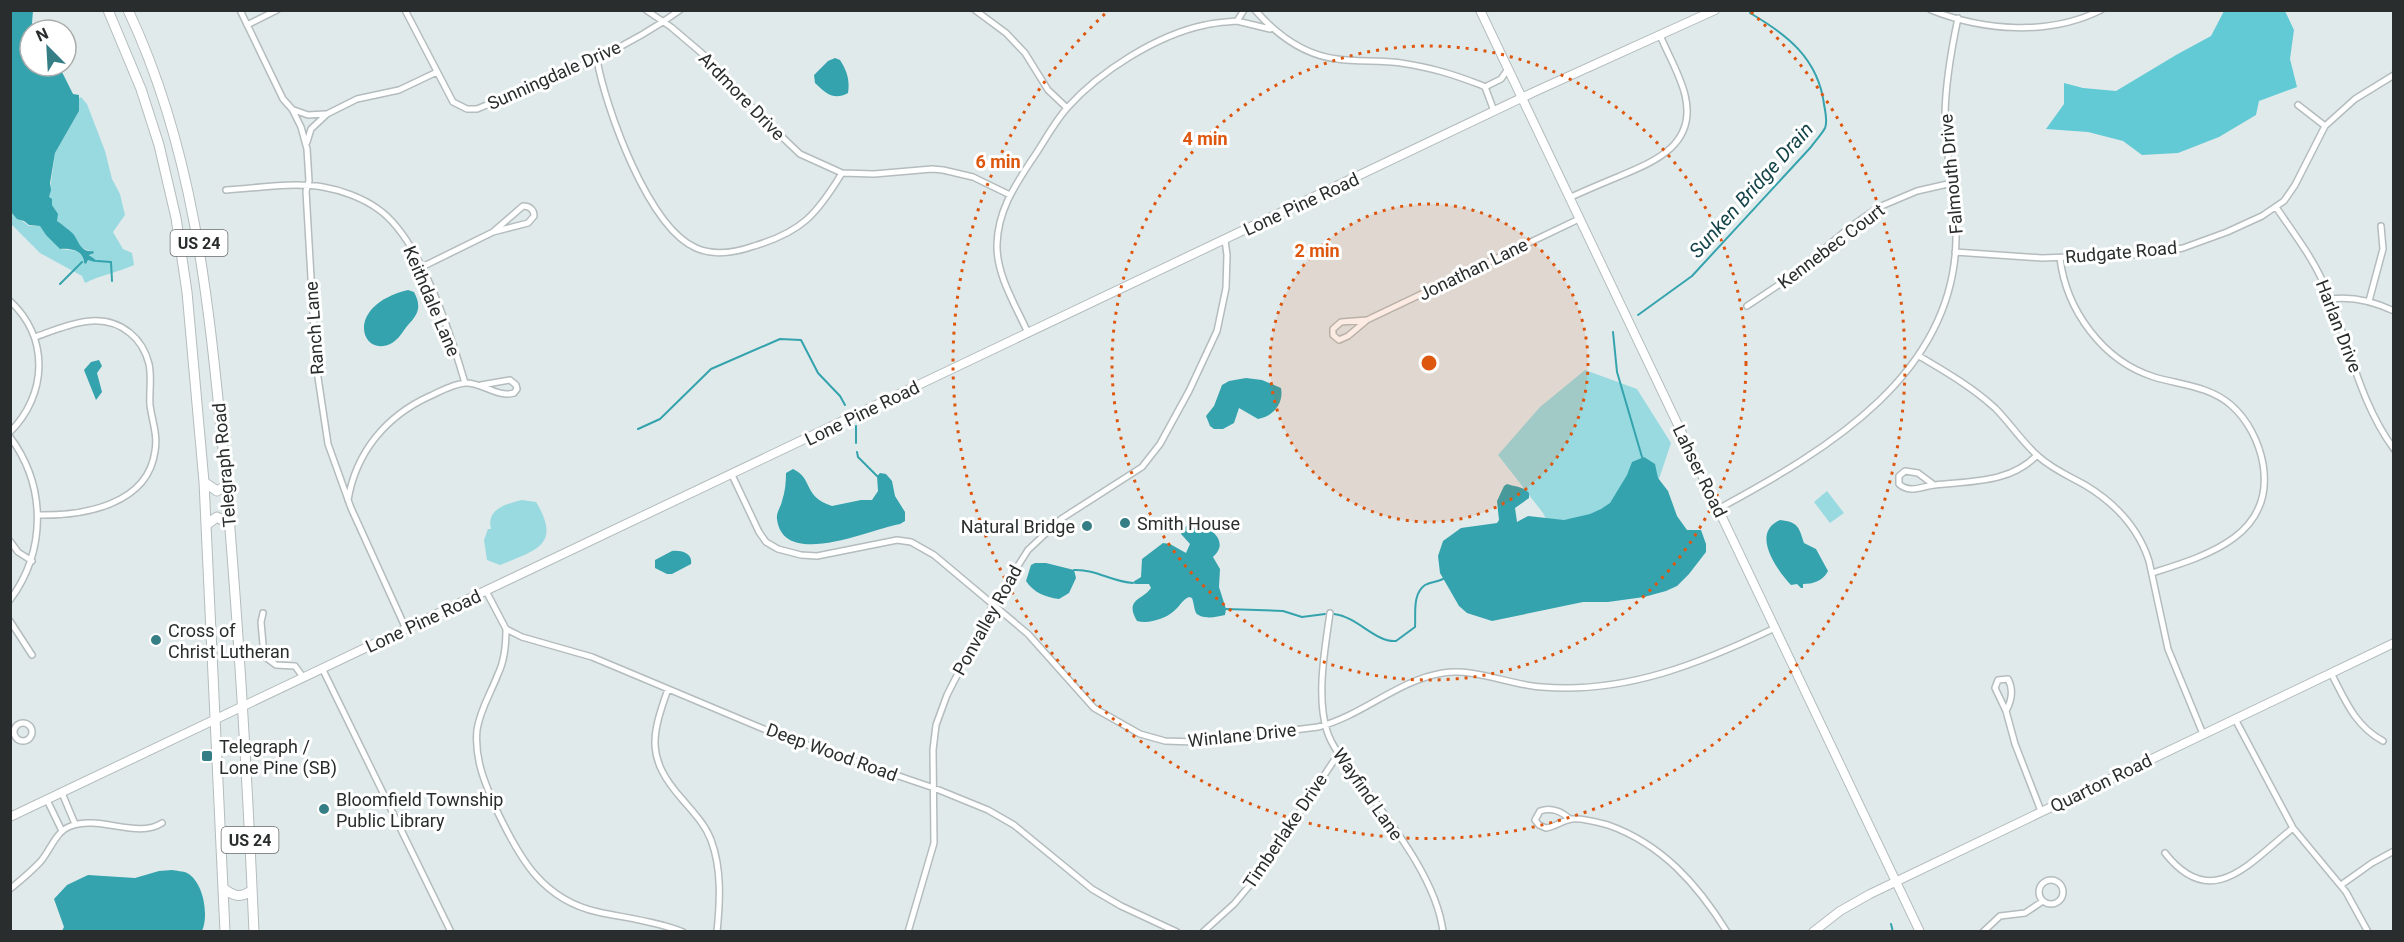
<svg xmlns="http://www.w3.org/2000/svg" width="2404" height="942" font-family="Roboto,sans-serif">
<rect width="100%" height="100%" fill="#e1eaeb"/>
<path fill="#99dae0" d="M81 97 87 104 105 151 112 179 120 194 125 215 113 232 123 249 132 253 134 265C118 272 101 275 85 283L82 276 40 253 11 224 10 212 29 226H40L60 249 78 251 83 256 84 263 86 264 88 260 97 261 91 258 90 251 82 248 71 233 57 221V217L49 197 55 153 79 111 78 99Z
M1585 370 1637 389 1671 443 1652 500 1557 541 1543 513 1498 455 1540 407Z
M1827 491 1844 513 1830 523 1814 502Z
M522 500 536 502C562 545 536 550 500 565L487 560 484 540 488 529H491C486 509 506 504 522 500Z"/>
<path fill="#62cad5" d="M2224 11H2285L2294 30 2290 59 2297 87 2259 101 2256 115 2219 137 2178 153 2142 155 2123 141 2088 132 2046 129 2064 104V83L2083 88 2116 91 2176 55 2211 36Z"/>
<path fill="#34a3ad" d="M10 11H33L32 23 36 30H30V66H59L73 94 79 95V111L55 153 50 183 51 190 49 197 52 199V205L58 214 57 221C60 223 72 232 74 235 79 242 81 253 93 251L94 253 89 255 97 261 95 262 88 260 86 264 84 263C84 251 72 248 60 249L46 235 40 226 29 225 24 221 17 219 11 212Z
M835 58 840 60C847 71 850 80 848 93 834 101 825 93 815 83L814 75 828 61Z
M408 290 414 292C422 307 418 314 408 325 403 331 399 339 392 343 362 360 342 306 408 290Z
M99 360 102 366 97 373 102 392 96 400 84 370 91 362Z
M1246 378 1262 380 1281 388C1284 404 1273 416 1258 419L1239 408 1234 423 1223 429H1214L1210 426 1206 416 1214 406 1222 385 1229 381Z
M1644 457 1655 464 1658 478 1668 491 1677 516 1687 530H1701L1706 544V552L1689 574 1677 586 1666 591 1644 597 1608 602H1583L1492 621 1467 613 1459 606 1440 573 1438 556 1443 541 1461 528 1497 523 1499 520 1497 501 1504 486 1507 484C1515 487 1523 486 1529 493V498L1515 508 1517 522 1528 516 1564 520 1590 514 1601 509 1610 503 1627 475 1632 462Z
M793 469C814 479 802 496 832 506L861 500H872L878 491 877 476 880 473 886 474 892 481 895 496 905 512V521L900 524C871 529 783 570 777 519 776 512 781 507 782 501 785 492 786 483 786 473Z
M1780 520C1799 522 1799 528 1804 543L1816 549 1828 571C1823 581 1813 584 1803 584V588H1801L1797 584 1791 585C1777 570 1750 533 1780 520Z
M1192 523C1209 525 1231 541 1213 557L1220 569 1219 587 1226 609 1225 615C1217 617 1202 620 1196 613 1194 609 1194 603 1192 598L1189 597C1182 600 1180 606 1174 611 1165 619 1149 624 1137 621 1124 599 1143 600 1151 588L1149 584H1135L1133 582 1141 577 1142 559 1163 543 1170 544 1186 553 1190 544 1181 534 1186 526Z
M672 551C681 550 693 553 691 564L672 574H667L655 568V560Z
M1035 563H1046L1074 570 1076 578 1069 593 1059 599C1045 597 1034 593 1026 581L1031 565Z
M172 870C176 871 183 871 187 873 204 882 209 916 202 931H62L64 927 54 899 67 885 88 875 135 878 159 871Z"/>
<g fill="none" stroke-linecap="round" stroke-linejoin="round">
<path stroke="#34a3ad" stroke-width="2" d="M97 261 111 262 112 281
M60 284 82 262
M1638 315 1692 276 1811 147C1815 141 1822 134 1825 128 1828 121 1825 111 1824 104 1818 59 1788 35 1750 13
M1613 332 1617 372 1642 457
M856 426V443
M638 429 660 419 711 369 780 339 801 340 818 373 840 396 845 405
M857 452 858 457 877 476
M1074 570C1096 569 1112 582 1133 583
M1226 609 1283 611 1302 617 1325 614
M1334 614C1358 617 1376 643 1396 641L1415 627C1416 614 1412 594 1425 585 1430 582 1437 582 1443 579
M1891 924 1893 932"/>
<defs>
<path id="street" d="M240 10 283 99 292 109 301 127 307 149 309 181 306 191 316 364 328 444 351 508 406 629
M405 10 453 102 467 109H477C547 80 618 55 680 10
M646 10 671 27 711 61 759 115 800 154 842 173
M975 10 1006 33 1025 53 1048 90 1067 108
M1255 10C1276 34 1303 55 1337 59 1358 62 1380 60 1401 63 1433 68 1452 74 1481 85L1485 87 1494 111
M1931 10C1984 31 2049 36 2101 10
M1237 21 1270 29
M247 25 277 10
M597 60C606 109 648 227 696 248 714 256 737 252 754 246 802 232 817 214 842 173L874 174 932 169 943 170 973 177 1010 195
M1485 87 1501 79 1508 69
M2298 105 2325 126
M294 110 308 115 325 114
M307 142 311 129 327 114 357 99 399 90 437 72
M226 190C258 188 292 182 323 187 341 190 363 198 378 209 420 238 451 335 465 383
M1569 198C1586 190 1603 183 1620 176 1656 161 1697 144 1685 95 1680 74 1668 55 1660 35
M2276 207C2294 234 2314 259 2326 289 2349 342 2359 402 2394 449
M1955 252 2042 258 2152 254 2183 248 2227 232 2262 216 2284 201 2295 185 2325 126 2355 99 2394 75
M2060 258C2066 310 2103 361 2154 377 2181 385 2209 386 2231 405 2248 420 2259 442 2263 464 2275 536 2206 556 2152 573
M422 267 493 232 528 223 534 216C534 209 529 206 523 206L493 232
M2330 299C2353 296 2373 301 2394 311
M10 301C50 338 47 395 10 432
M2369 301 2383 249 2381 226
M1747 306 1792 276 1850 227 1879 207 1917 191 1952 183
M1367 320 1348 336 1339 340 1333 335V329L1341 322 1367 320 1579 219
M1028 333C1016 306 996 275 997 244 998 211 1014 187 1031 161 1043 144 1053 124 1067 108 1100 71 1157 35 1205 25 1216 22 1227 22 1237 21L1244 10
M35 337C66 326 101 309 130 333 140 341 146 352 149 364 152 378 149 392 150 405 152 421 158 435 155 451 148 505 83 516 38 515
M1919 356C1946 372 1972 387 1995 408 2010 423 2022 442 2038 456 2052 469 2069 476 2085 485 2115 503 2138 527 2149 561L2168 649 2203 734
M10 437C47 487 46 551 10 600
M732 475 759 532 766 542 778 549 801 555 817 556 897 540 911 542 934 555 1028 634 1094 708 1140 734 1165 741 1196 742 1318 727C1362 716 1398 680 1443 673 1476 668 1510 685 1542 687 1626 694 1701 663 1775 628
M1934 485 1918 473 1905 471 1899 476V484C1910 494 1922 486 1935 485 1970 481 2011 483 2037 455
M348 500C356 452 386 416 430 396 441 391 453 384 465 383 482 382 497 398 514 393L517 389 516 385 510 380 481 385
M1718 509C1827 450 1959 373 1956 231 1955 193 1946 156 1945 118 1945 84 1951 51 1958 18
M10 541 18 552 32 561
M486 591 506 629 522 637 592 657 778 735 934 788 988 810 1014 825 1092 889 1121 906 1177 932
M263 613 261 622 264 656 276 665 295 666 303 677
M1330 613C1325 648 1316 697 1327 731 1333 750 1348 765 1360 781 1390 822 1437 880 1443 932
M10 621 32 655
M506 629C506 645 505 660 498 674 491 693 480 709 477 730 474 760 486 786 498 813 520 859 543 900 598 912 626 918 655 921 683 932
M322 668 451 932
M2331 673C2345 700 2355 726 2383 741
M668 689C651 737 646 758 682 799 693 812 705 824 711 840 722 869 720 902 717 932
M2006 711C2012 700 2014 690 2008 679L1998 680 1995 688 2006 711 2015 744 2041 811
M2235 719 2293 828 2346 892 2368 932
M14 732a9 9 0 1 1 18 0a9 9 0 1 1-18 0Z
M62 793 75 824
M47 800 62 831
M1570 819C1561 811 1552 807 1540 811L1535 820 1539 825 1546 828C1555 827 1563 820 1572 819 1583 818 1597 822 1608 825 1662 844 1698 885 1727 932
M2165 853C2212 913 2250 862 2293 828
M2039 892a12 12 0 1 1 24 0a12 12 0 1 1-24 0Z
M2341 885 2372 863 2394 851
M10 889C21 880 32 871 41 861 51 849 56 831 71 826 99 815 138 839 162 823
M908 932 934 843 933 750 936 725 947 695 993 605 1028 550 1061 519 1142 467 1160 444 1189 391 1217 331 1226 288 1227 255 1225 240
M1203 932 1234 904 1255 879 1339 753
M1983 932 2000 916 2025 913 2043 901"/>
<path id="secondary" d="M1480 10 1920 932
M10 817 1534 92 1715 10
M1813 932 1840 911 1870 894 2394 643"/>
<path id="highway" d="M108 10 141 89 159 145 176 218 187 292 204 482 225 932
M128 10C194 150 208 297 223 449 238 609 247 770 254 932
M204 482 217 491 226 486
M206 525 217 517 230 525
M223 888C233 896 241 899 252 890"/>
</defs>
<use href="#street" stroke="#b4bcbd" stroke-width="8"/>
<use href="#secondary" stroke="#b4bcbd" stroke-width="10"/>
<use href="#highway" stroke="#b4bcbd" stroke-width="11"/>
<use href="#street" stroke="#fff" stroke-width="5"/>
<use href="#secondary" stroke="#fff" stroke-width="8"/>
<use href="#highway" stroke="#fff" stroke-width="9"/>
</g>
<circle cx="1429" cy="363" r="159" fill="#de570e" fill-opacity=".12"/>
<g fill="none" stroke="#de570e" stroke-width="3" stroke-dasharray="3 6">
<circle cx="1429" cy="363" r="159"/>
<circle cx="1429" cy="363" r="317"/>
<path d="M1751 12A476 476 0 1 1 1107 12"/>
</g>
<g fill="#367e85" stroke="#fff" stroke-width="2">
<circle cx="1125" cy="523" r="6"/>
<circle cx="1087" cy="526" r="6"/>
<circle cx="156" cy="640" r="6"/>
<rect x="201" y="750" width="12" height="12" rx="3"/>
<circle cx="324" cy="809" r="6"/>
</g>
<g text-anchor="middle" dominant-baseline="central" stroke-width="6" stroke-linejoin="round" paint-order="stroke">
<g fill="#fff" stroke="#6a6c6c" stroke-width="1.5">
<rect x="170.5" y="230" width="57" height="26" rx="4.5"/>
<rect x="221.5" y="827" width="57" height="26" rx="4.5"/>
</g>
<g font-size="16" font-weight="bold" fill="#2a2d2d">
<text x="199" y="243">US 24</text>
<text x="250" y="840">US 24</text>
</g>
<g font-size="18" fill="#2a2d2d" stroke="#fff">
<text transform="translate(554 75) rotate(-24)">Sunningdale Drive</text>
<text transform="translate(742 96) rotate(46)">Ardmore Drive</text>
<text transform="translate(1951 174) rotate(-95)">Falmouth Drive</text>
<text transform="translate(1301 204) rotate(-25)">Lone Pine Road</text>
<text transform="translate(1831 246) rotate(-37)">Kennebec Court</text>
<text transform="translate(2121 252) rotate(-5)">Rudgate Road</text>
<text transform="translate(1473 269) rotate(-26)">Jonathan Lane</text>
<text transform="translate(432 301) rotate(67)">Keithdale Lane</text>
<text transform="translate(2339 326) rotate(69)">Harlan Drive</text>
<text transform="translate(314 328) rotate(-94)">Ranch Lane</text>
<text transform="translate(862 413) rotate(-26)">Lone Pine Road</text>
<text transform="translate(224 465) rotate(-95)">Telegraph Road</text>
<text transform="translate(1700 471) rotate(64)">Lahser Road</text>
<text transform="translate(987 620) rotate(-61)">Ponvalley Road</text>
<text transform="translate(423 621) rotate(-25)">Lone Pine Road</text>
<text transform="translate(1242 735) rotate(-6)">Winlane Drive</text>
<text transform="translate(832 752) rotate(20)">Deep Wood Road</text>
<text transform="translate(2101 783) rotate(-26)">Quarton Road</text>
<text transform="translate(1368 794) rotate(55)">Wayfind Lane</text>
<text transform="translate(1285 831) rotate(-56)">Timberlake Drive</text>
</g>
<g font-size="18" fill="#2a2d2d" stroke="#fff" text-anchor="start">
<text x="1137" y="523">Smith House</text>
<text x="1075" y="526" text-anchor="end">Natural Bridge</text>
<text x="168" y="630">Cross of<tspan x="168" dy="21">Christ Lutheran</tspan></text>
<text x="219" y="746">Telegraph /<tspan x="219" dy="21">Lone Pine (SB)</tspan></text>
<text x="336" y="799">Bloomfield Township<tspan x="336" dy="21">Public Library</tspan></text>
</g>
<g font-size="20" font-style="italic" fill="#144449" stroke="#fff">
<text transform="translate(1751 190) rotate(-48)">Sunken Bridge Drain</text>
</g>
</g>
<circle cx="1429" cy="363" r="9" fill="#de570e" stroke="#fff" stroke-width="3"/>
<g font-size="18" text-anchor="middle" font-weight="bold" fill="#de570e" stroke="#fff" stroke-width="6" stroke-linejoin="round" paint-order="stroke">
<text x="1205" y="145">4 min</text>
<text x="998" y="168">6 min</text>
<text x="1317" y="257">2 min</text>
</g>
<rect width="2404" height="942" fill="none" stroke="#2a2d2d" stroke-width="24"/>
<g transform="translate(48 48) rotate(336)"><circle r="28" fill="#ffffff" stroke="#aaabab" stroke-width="1.5"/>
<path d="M0-4.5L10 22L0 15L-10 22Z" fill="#367e85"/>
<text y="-9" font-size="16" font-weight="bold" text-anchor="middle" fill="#2a2d2d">N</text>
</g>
</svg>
